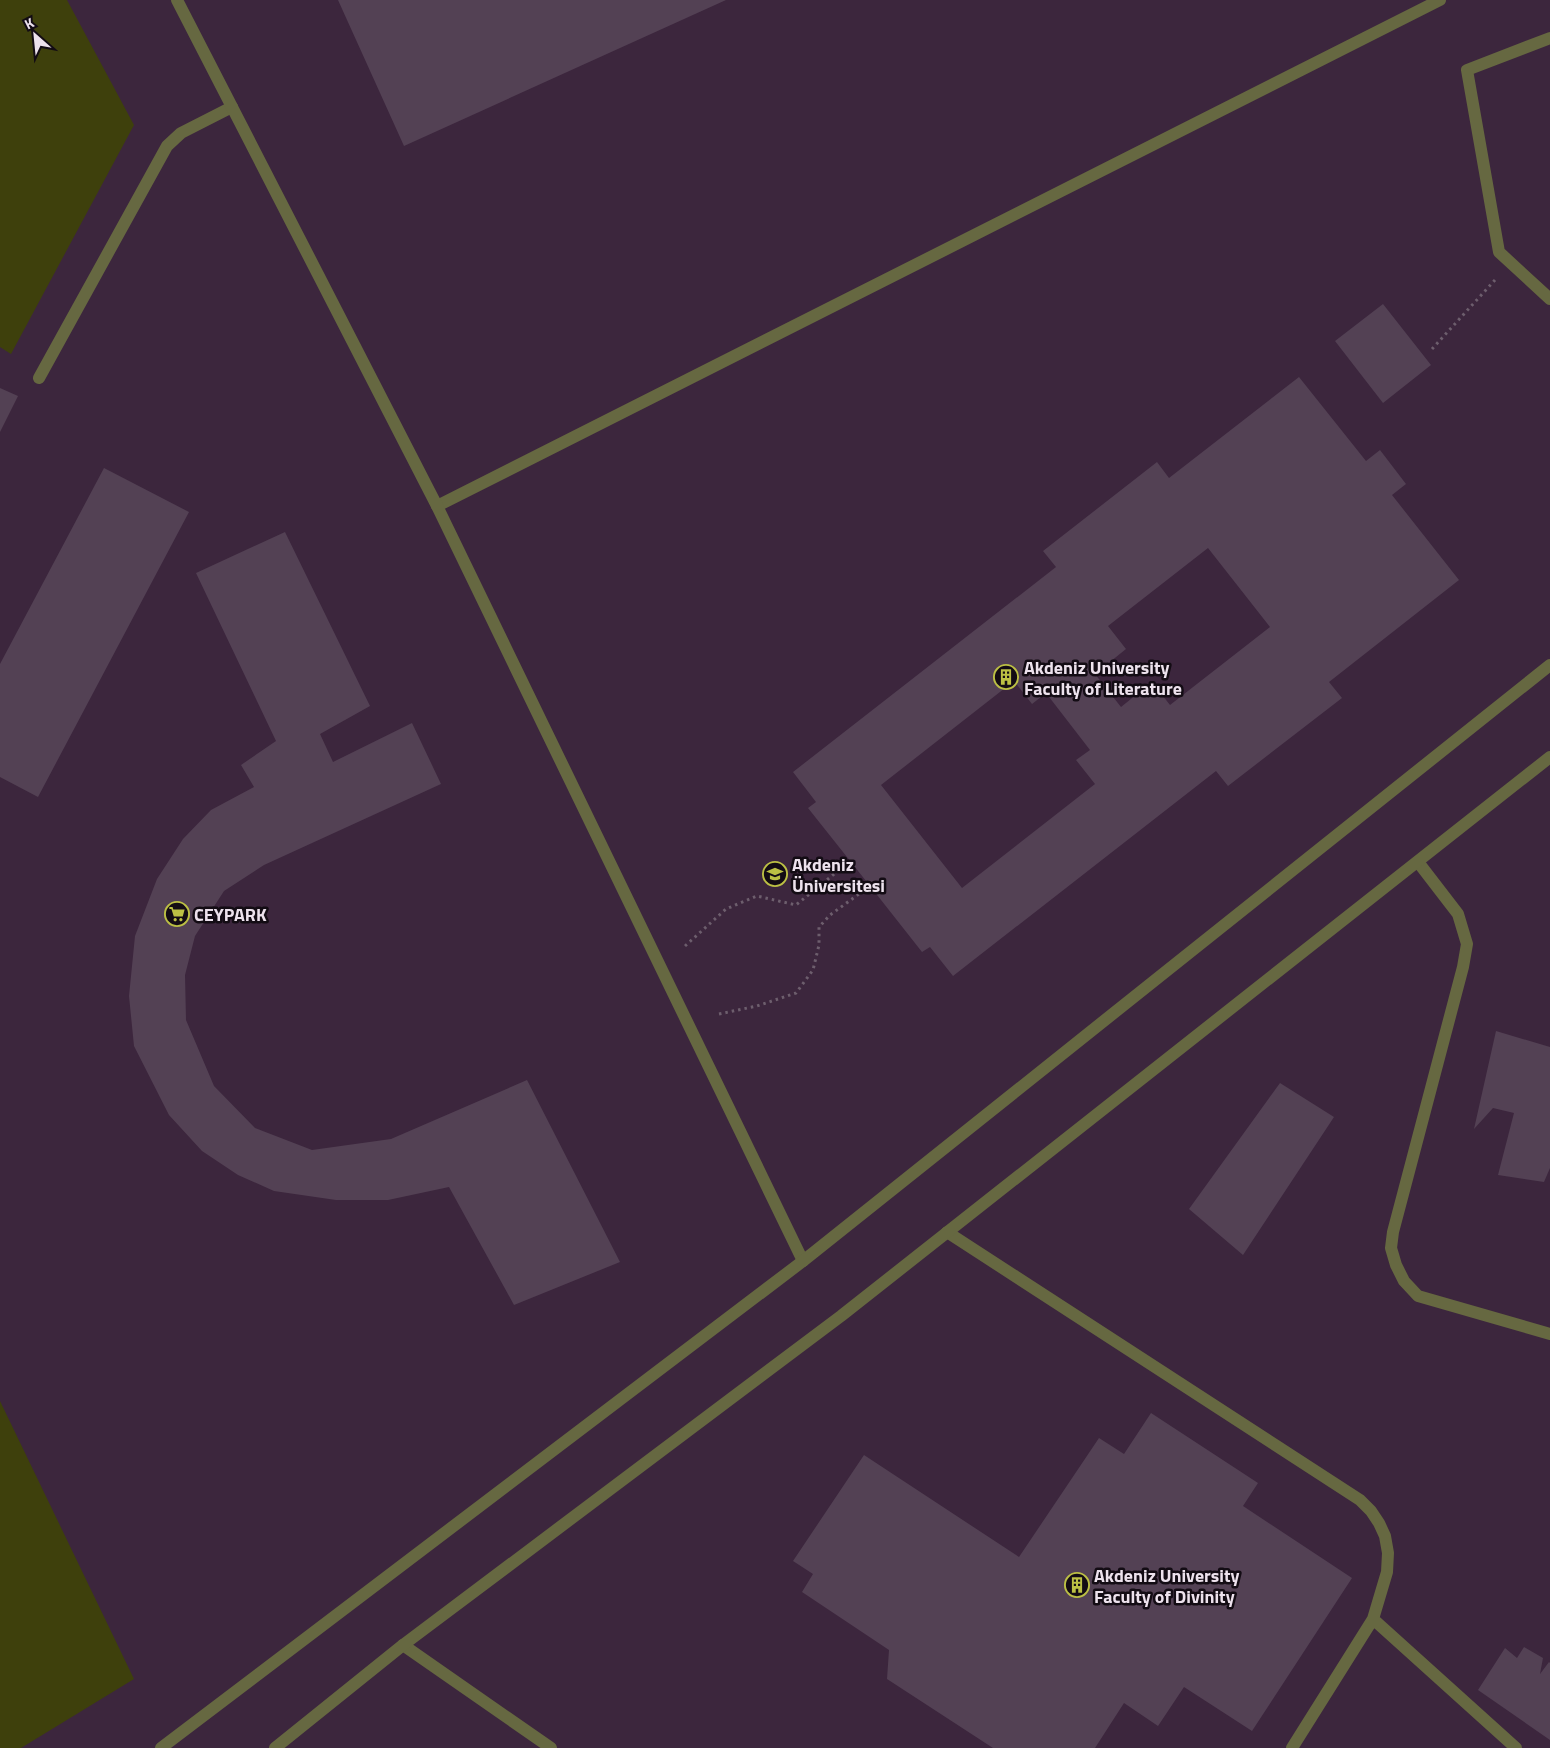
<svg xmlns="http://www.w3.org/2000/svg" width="1550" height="1748" font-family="'Titillium Web',sans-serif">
<rect width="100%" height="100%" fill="#301f30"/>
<path fill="#3c263d" d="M0 0H1550V1748H0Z"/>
<path fill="#3e400c" d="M0 0H67L134 125 11 354 0 347Z
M0 1401 134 1679 21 1748H0Z"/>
<path fill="#534154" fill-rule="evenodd" d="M338 0H726L404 146Z
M1383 304 1431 365 1383 403 1335 341Z
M1299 377 1366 461 1380 450 1406 484 1392 495 1459 580 1329 682 1342 698 1228 786 1216 771 953 976 930 947 922 952 870 886 808 808 816 802 793 772 1056 567 1043 551 1157 462 1169 478ZM1208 548 1270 627 1170 705 1152 682 1121 707 1095 674 1126 649 1108 626ZM1014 681 1032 704 1046 693 1090 750 1076 760 1095 784 962 888 881 785Z
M0 388 18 396 0 432Z
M104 468 189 512 38 797 0 777V664Z
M285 532 370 706 320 734 333 762 412 723 441 784 264 865 224 891 195 936 185 975 186 1020 214 1086 255 1128 312 1150 391 1139 527 1080 620 1262 514 1305 449 1187 388 1200H336L274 1191 238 1175 202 1151 169 1115 134 1046 129 996 135 936 157 879 183 839 211 810 254 787 241 765 276 741 196 573Z
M1496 1031 1550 1047V1168L1544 1182 1498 1175 1514 1113 1493 1108 1474 1129Z
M1280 1083 1334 1117 1243 1255 1189 1209Z
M1151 1413 1258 1483 1243 1506 1352 1578 1252 1731 1184 1687 1158 1726 1124 1703 1095 1748H993L887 1679 889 1650 802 1592 813 1574 793 1561 864 1455 1019 1557 1099 1438 1124 1454Z
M1524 1647 1543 1658 1540 1674 1549 1662 1550 1663V1740L1478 1690 1505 1648 1517 1658Z"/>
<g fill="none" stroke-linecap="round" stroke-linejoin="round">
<path stroke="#6d5e6d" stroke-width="3" stroke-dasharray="2.5 4" stroke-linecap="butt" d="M1432 349 1495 280
M685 946 726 909 757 896 796 905 850 861
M719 1014 757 1006 796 993 813 970 819 945V927L830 915 870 886"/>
<path stroke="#666841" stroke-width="12" d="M1550 38 1467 70 1499 252 1550 299
M39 378 167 146 181 133 232 107
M437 506 1440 0
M1418 862 1458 914 1467 944 1463 967 1393 1232 1391 1248 1396 1265 1404 1281 1418 1296 1550 1334
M947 1232 1360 1500 1371 1511 1379 1523 1385 1536 1388 1553 1387 1572 1373 1619 1292 1748
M1373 1619 1516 1748
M403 1645 551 1748"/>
<path stroke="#666841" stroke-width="12" d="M177 0 437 506 803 1261"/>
<path stroke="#666841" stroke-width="12" d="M161 1748 803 1261 1550 665
M275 1748 403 1645 841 1316 1550 757"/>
</g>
<defs>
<symbol id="building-ring" viewBox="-11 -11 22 22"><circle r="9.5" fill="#130c14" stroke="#bcc044" stroke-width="1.5"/><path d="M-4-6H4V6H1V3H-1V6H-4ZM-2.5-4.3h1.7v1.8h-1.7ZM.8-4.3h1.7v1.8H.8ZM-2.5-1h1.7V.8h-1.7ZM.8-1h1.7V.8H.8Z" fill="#bcc044"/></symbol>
<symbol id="university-ring" viewBox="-11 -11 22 22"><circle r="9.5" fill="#130c14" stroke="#bcc044" stroke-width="1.5"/><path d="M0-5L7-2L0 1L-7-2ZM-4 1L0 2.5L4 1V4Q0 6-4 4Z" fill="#bcc044"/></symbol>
<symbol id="supermarket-ring" viewBox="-11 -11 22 22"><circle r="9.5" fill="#130c14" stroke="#bcc044" stroke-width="1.5"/><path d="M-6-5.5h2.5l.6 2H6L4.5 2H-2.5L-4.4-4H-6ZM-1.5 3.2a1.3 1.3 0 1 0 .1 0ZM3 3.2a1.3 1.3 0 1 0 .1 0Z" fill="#bcc044"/></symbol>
</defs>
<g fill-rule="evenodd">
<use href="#building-ring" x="992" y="663" width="28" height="28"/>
<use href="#university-ring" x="761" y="860" width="28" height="28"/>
<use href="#supermarket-ring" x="163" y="900" width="28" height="28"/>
<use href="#building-ring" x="1063" y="1571" width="28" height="28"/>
</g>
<g text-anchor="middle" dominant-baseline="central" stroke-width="5" stroke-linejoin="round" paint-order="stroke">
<g font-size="18" font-weight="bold" fill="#ede2ed" stroke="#130c14" text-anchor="start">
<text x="1024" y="667">Akdeniz University<tspan x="1024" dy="21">Faculty of Literature</tspan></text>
<text x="792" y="864">Akdeniz<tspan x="792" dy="21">Üniversitesi</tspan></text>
<text x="194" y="914">CEYPARK</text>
<text x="1094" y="1575">Akdeniz University<tspan x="1094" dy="21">Faculty of Divinity</tspan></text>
</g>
</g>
<g transform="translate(35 35) rotate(333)" stroke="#130c14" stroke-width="4" paint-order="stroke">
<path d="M0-4L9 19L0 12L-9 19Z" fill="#ede2ed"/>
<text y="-8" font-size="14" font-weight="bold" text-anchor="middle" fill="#ede2ed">K</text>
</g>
</svg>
